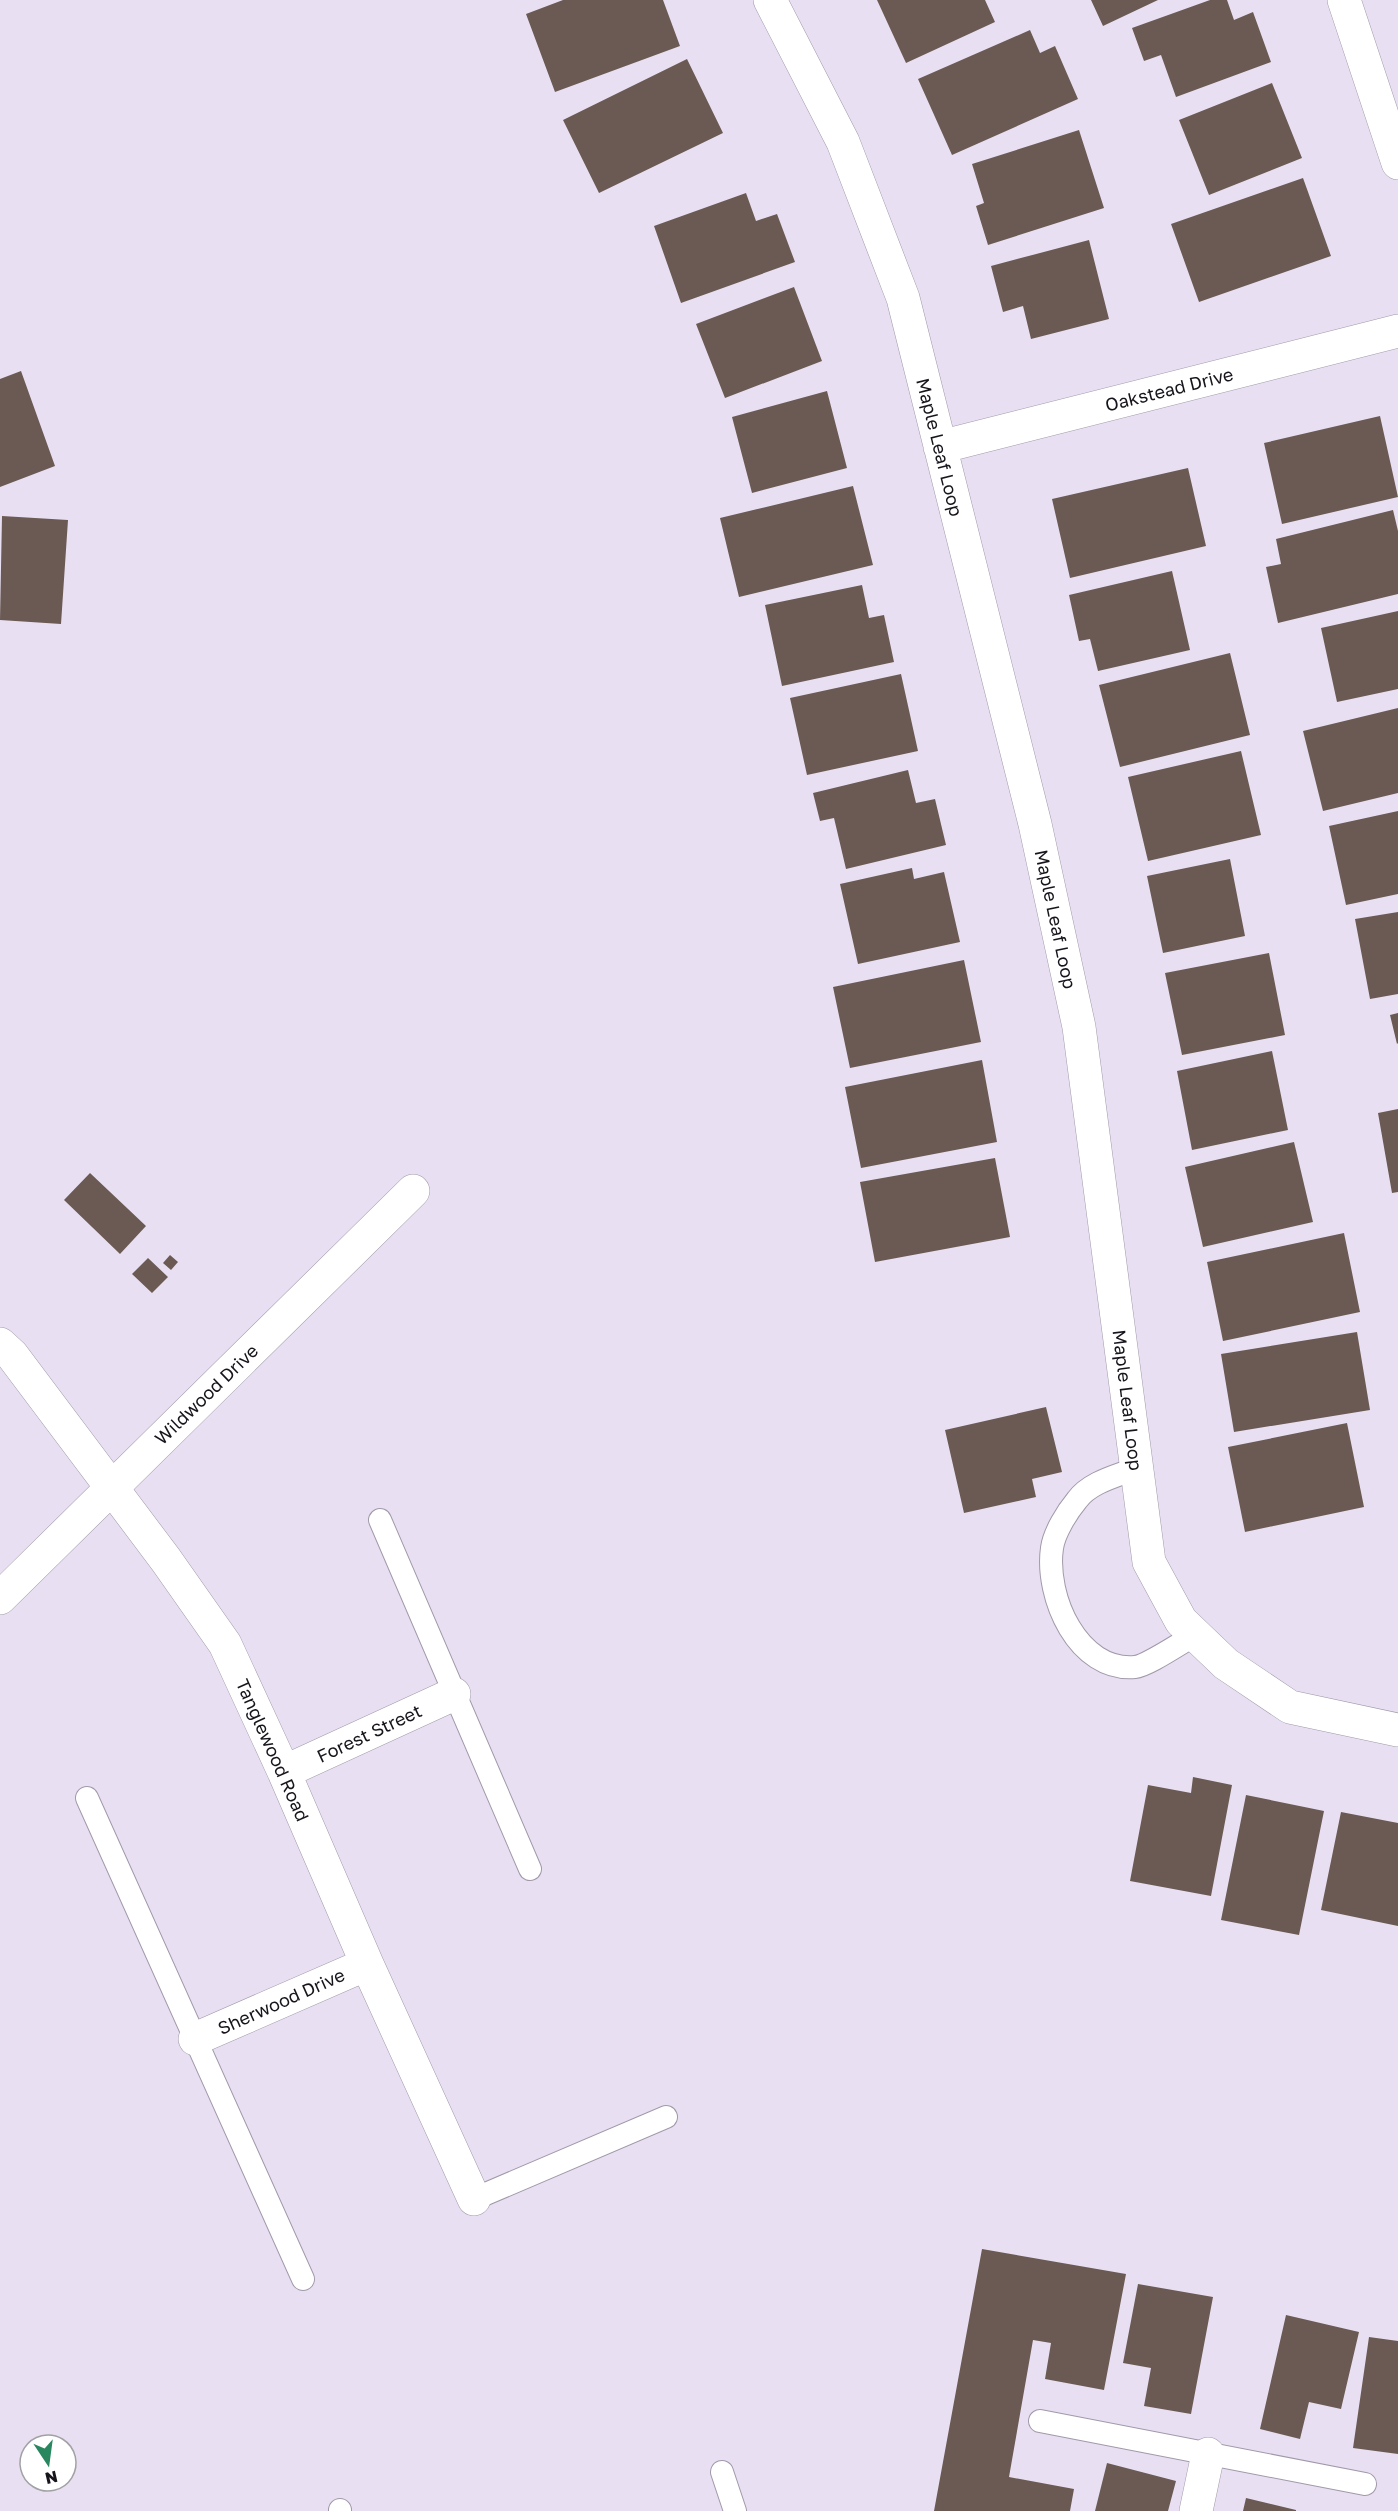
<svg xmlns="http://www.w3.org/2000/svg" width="1398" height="2511" font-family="'Golos Text',sans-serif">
<rect width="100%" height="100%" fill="#e8e0f2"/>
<path fill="#6b5a53" d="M563 0H663L680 46 555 92 526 14Z
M877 0H985L995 22 906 63Z
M1091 0H1158L1103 26Z
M1210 0H1227L1234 20 1253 12 1271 62 1176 97 1161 55 1144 61 1132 28Z
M1030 30 1040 53 1055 46 1078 99 952 155 918 79Z
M687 59 723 133 599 193 563 120Z
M1272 83 1302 158 1209 195 1179 120Z
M1079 130 1104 208 988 245 976 206 984 203 972 164Z
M1303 178 1331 256 1199 302 1171 224Z
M746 193 756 221 777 214 795 262 681 303 654 226Z
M1089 240 1109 319 1031 339 1023 306 1003 312 991 266Z
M794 287 822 361 725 398 696 324Z
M21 371 55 466 0 487V379Z
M827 391 847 468 752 493 732 417Z
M1380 416 1398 497 1282 524 1264 443Z
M1188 468 1206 546 1070 578 1052 499Z
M853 486 873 565 739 597 720 518Z
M1393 510 1398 531V594L1278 623 1266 567 1281 564 1276 539Z
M2 516 68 520 61 624 0 620Z
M1172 571 1190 650 1098 671 1090 639 1079 641 1069 595Z
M862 585 869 618 884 615 894 662 782 686 765 605Z
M1398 611V689L1337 702 1321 628Z
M1230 653 1250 735 1120 767 1099 685Z
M901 674 918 751 807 775 790 698Z
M1398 708V793L1323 811 1303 731Z
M1241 751 1261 835 1148 861 1128 777Z
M908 770 916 803 935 799 946 845 846 869 834 818 820 821 813 793Z
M1398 811V894L1346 905 1329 826Z
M1230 859 1245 936 1163 953 1147 876Z
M912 868 914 879 944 872 960 942 858 964 840 884Z
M1398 912V994L1370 999 1355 919Z
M1269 953 1285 1035 1182 1055 1165 973Z
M964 960 981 1042 850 1068 833 987Z
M1398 1013V1043L1397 1044 1390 1015Z
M1272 1051 1288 1130 1192 1150 1177 1071Z
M982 1060 997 1142 861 1168 845 1087Z
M1398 1109V1192L1392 1193 1378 1113Z
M1294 1142 1313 1222 1203 1247 1185 1167Z
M995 1158 1010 1237 875 1262 860 1182Z
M90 1173 146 1226 120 1254 64 1200Z
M1344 1233 1360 1312 1223 1341 1207 1262Z
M170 1255 178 1262 171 1270 163 1263Z
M148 1258 168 1277 152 1293 132 1274Z
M1357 1332 1370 1410 1234 1432 1221 1354Z
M1046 1407 1062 1472 1032 1479 1036 1497 964 1513 945 1430Z
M1347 1423 1364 1507 1245 1532 1228 1447Z
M1193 1777 1232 1785 1211 1896 1130 1881 1148 1785 1191 1793Z
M1246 1795 1324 1811 1299 1935 1221 1920Z
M1341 1812 1398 1823V1926L1321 1910Z
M982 2249 1126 2274 1104 2390 1045 2379 1051 2343 1033 2340 1009 2477 1074 2489 1070 2511H934Z
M1138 2284 1213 2297 1191 2414 1144 2406 1151 2368 1123 2363Z
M1286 2315 1359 2332 1341 2409 1309 2402 1300 2439 1260 2429Z
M1369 2337 1398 2341V2454L1353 2448Z
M1107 2463 1176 2481 1168 2511H1095Z
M1246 2498 1296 2510V2511H1243Z"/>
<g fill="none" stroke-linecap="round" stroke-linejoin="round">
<defs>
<path id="lane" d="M1137 1468C1117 1476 1090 1482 1077 1500 1067 1512 1054 1533 1052 1548 1045 1597 1078 1672 1135 1667 1147 1666 1182 1642 1195 1635
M380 1520 530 1869
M87 1798 303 2279
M474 2199 666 2117
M1040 2421 1365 2484
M722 2472 735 2511
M340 2510V2511"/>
<path id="street" d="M770 0 843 142 903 298 1035 824 1079 1027 1149 1562 1181 1621 1226 1664 1290 1707 1398 1730
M1344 0 1398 163
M940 447 1398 331
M0 1344 12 1355 166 1560 225 1644 284 1772 367 1964 474 2199
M0 1598 413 1191
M284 1772 454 1694
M195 2039 367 1964
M1196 2511 1208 2454"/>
</defs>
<use href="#lane" stroke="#a199a9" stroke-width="24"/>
<use href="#street" stroke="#a199a9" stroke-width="34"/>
<use href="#lane" stroke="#fff" stroke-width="22"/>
<use href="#street" stroke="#fff" stroke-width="33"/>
</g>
<g text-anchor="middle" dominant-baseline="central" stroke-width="6" stroke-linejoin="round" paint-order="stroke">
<g font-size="18" fill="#17141b" stroke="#fff">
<text transform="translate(1169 389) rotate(-14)">Oakstead Drive</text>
<text transform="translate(940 447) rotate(76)">Maple Leaf Loop</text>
<text transform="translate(1056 919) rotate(78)">Maple Leaf Loop</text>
<text transform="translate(206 1394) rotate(-44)">Wildwood Drive</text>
<text transform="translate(1128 1400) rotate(83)">Maple Leaf Loop</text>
<text transform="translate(369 1733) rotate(-25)">Forest Street</text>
<text transform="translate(273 1750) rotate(66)">Tanglewood Road</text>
<text transform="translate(281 2001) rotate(-24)">Sherwood Drive</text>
</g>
</g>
<g transform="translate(48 2463) rotate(167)"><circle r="28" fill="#ffffff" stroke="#a2a1a4" stroke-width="1.5"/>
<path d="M0-4.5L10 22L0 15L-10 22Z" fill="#28875f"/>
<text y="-9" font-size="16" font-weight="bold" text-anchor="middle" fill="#17141b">N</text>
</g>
</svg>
